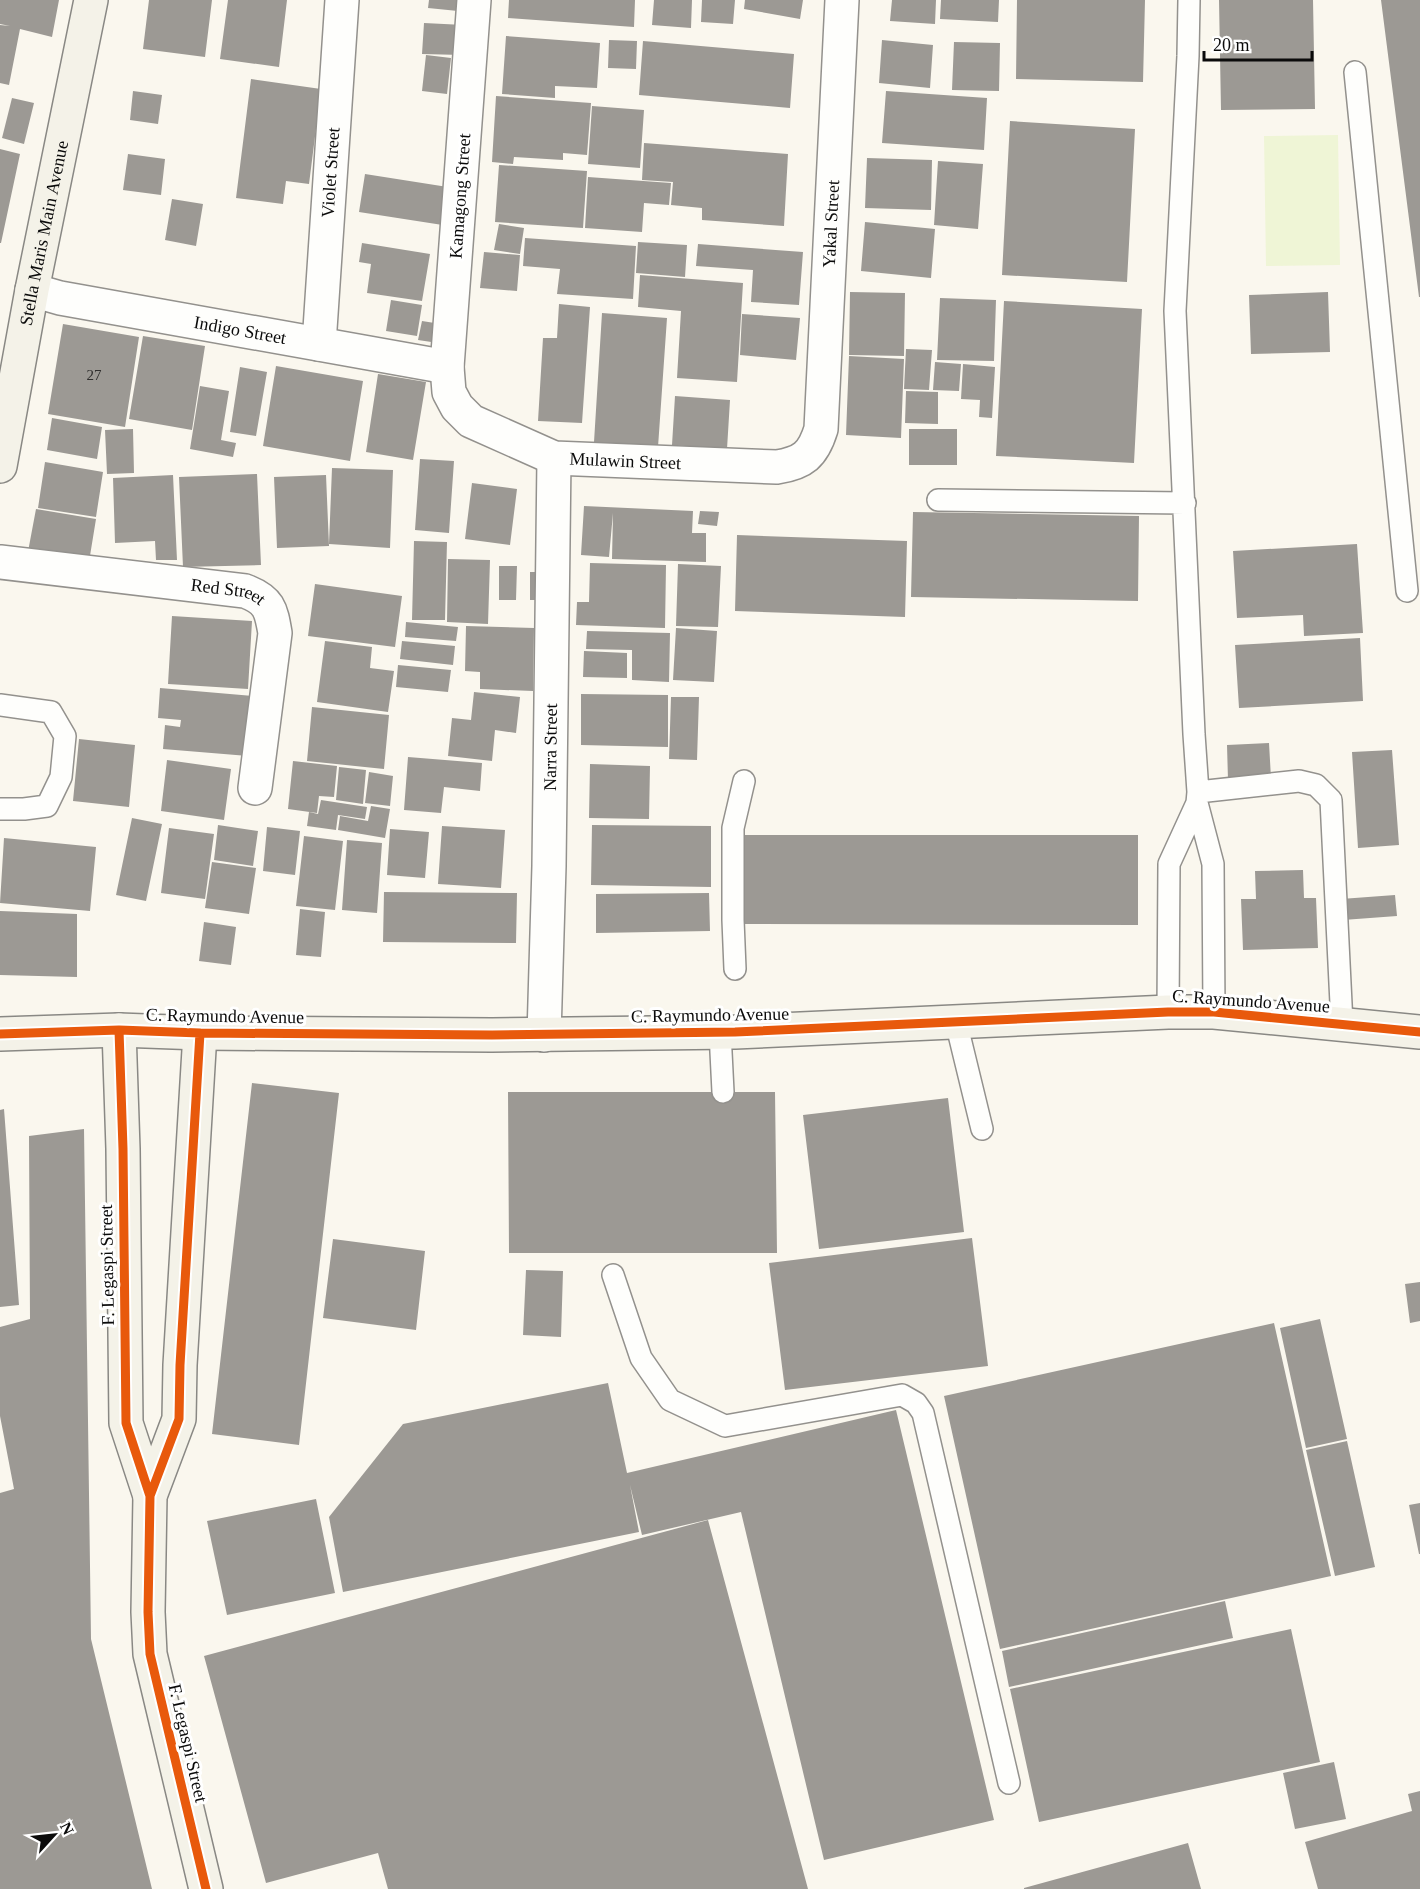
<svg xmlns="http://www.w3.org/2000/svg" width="1420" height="1889" font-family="Georgia,serif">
<rect width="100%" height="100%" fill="#faf7ee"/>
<path fill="#eff5d6" d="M1338 135 1340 265 1266 266 1264 136Z"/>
<path fill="#9c9994" d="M0 0H59L52 37 20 29 9 85 0 83V25L10 26 0 24Z
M149 0H212L205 57 143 49Z
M228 0H287L279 67 220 59Z
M429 0H469L468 12 428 8Z
M509 0H635L634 27 508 18Z
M654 0H692L691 28 652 25Z
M702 0H735L733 24 701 22Z
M745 0H803L800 19 744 9Z
M892 0H936L935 24 890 21Z
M941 0H999L998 22 940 19Z
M1017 0H1145L1143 82 1016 79Z
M1219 0H1313L1315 109 1221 110Z
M1381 0H1420V297H1419Z
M424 23 464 25 462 55 422 54Z
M506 36 600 43 597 88 555 86V98L502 94Z
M609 40 637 41 636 69 608 68Z
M882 40 933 45 930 88 879 83Z
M643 41 794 54 790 108 639 95Z
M954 42 1000 43 999 91 952 90Z
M426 55 451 58 447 94 422 91Z
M251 79 321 89 309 184 286 181 283 204 236 198Z
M133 91 162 95 158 124 130 120Z
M886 91 987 98 984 150 882 143Z
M496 96 591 103 587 155 563 153V160L514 157 513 164 492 162Z
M12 98 34 103 24 144 2 138Z
M592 106 644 110 640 168 588 164Z
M1010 121 1135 129 1127 282 1002 275Z
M644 143 788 154 784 226 702 220V208L671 205 673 182 642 180Z
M0 149 20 154 1 243H0Z
M128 154 165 159 161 195 123 190Z
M867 158 932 160 931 210 865 208Z
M938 161 983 164 978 229 934 225Z
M499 165 587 171 583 228 495 222Z
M365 174 454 188 449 226 359 212Z
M588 177 671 183 669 205 644 203 642 232 585 228Z
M172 199 203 204 196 246 165 240Z
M865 222 935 229 931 278 861 271Z
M499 224 524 228 520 254 494 250Z
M525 238 636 246 633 299 557 294 560 269 523 266Z
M638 242 687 245 685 277 636 273Z
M362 243 430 254 422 301 367 293 371 264 359 262Z
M698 244 803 252 799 305 751 302 753 270 696 266Z
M484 252 520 255 517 291 480 288Z
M640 275 743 283 737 382 677 378 681 311 638 307Z
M850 292 905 293 904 356 849 355Z
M1328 292 1330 352 1251 354 1249 295Z
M940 298 996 300 994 361 937 360Z
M391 300 422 305 417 336 386 331Z
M1004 301 1142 309 1134 463 996 456Z
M559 304 590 307 582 423 538 421 543 338H557Z
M602 313 667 318 658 447 594 442Z
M742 314 800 318 796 360 740 355Z
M422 321 441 324 438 343 418 340Z
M63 324 139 337 125 427 48 414Z
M143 336 205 346 192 430 129 419Z
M906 349 932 350 929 390 904 389Z
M849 356 904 359 901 438 846 435Z
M935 362 961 364 959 391 933 390Z
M963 364 995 367 992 418 979 417 980 400 961 399Z
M276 366 363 381 350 461 263 446Z
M240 367 267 372 256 436 230 432Z
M378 374 426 382 413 460 366 452Z
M200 386 229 391 221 440 236 443 233 457 190 449Z
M906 391 938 392V424L905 423Z
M675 396 730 400 727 449 672 445Z
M52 418 102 427 97 459 47 450Z
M133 429 134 473 107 474 105 430Z
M909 429H957V465H909Z
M420 459 454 461 449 533 415 530Z
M45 462 103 472 96 517 38 508Z
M332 468 393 470 390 548 329 544Z
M257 474 261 565 183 567 179 477Z
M173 475 177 560H156L155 541 115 543 113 478Z
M326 475 329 546 277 548 274 477Z
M472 483 517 489 510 545 465 539Z
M584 506 693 511 692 533H706V562L612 559 613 513 609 557 581 555Z
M36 509 96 519 88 568 27 557Z
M700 511 719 512 717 526 698 524Z
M913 512 1139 516 1138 601 911 597Z
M737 535 907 541 905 617 735 611Z
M414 541 447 542 445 620H412Z
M1357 544 1363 633 1304 636 1303 615 1237 618 1233 551Z
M448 559 490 560 488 624 447 622Z
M590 563 666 565 665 628 576 625 577 602H589Z
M678 564 721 566 718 627 676 626Z
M499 566H517L516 600H499Z
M530 572H540V600H530Z
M315 584 402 596 395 647 308 636Z
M172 616 252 621 248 689 168 684Z
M406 622 458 627 456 641 405 637Z
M466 626 534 628 533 691 480 689V672L465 671Z
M676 628 717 631 714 682 673 680Z
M587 631 670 633 669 682 632 680V650L586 649Z
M1360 638 1363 701 1239 708 1235 645Z
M325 641 372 647 370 668 394 671 388 712 317 702Z
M402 641 455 646 453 665 400 659Z
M584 651 627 653V678L583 677Z
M398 665 451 670 448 692 396 687Z
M160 688 253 696 248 756 163 749 165 725 180 727 181 720 158 718Z
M474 692 520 697 516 733 495 730 492 761 448 756 452 718 471 720Z
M581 694 668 695V747L581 745Z
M671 697H699L697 760 669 759Z
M312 707 389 715 384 769 307 761Z
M79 739 135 745 129 807 73 801Z
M1269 743 1271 778 1228 780 1227 745Z
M1392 750 1399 845 1358 848 1352 752Z
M408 757 482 763 480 791 444 787 441 813 404 810Z
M167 760 231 769 224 820 161 811Z
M293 761 337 766 334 797 319 796 317 813 288 809Z
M590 764 650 766 649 819 589 818Z
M339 767 366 770 363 804 336 800Z
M369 772 393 776 390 806 365 803Z
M321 800 367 807 365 819 338 815 336 830 307 826 309 812 318 814Z
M371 806 390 809 385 838 338 830 340 816 368 821Z
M132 818 162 824 146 901 116 895Z
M218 825 258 831 253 866 214 860Z
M592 825 711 826V887L591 885Z
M442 826 505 830 501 888 438 884Z
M267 827 300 831 295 875 263 871Z
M169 828 214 834 205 899 161 893Z
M390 829 429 832 425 878 387 875Z
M739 835H1138V925L739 924Z
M304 836 343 841 335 910 296 906Z
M4 838 96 847 90 911 0 903Z
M347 840 382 843 377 913 342 910Z
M212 862 256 868 249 914 205 908Z
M1303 870 1304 898H1316L1318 948 1243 950 1241 899H1256L1255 871Z
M384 892 517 893 516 943 383 942Z
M709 893 710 931 596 933V894Z
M1395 895 1397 916 1343 920 1341 899Z
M300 909 325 912 321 957 296 955Z
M0 911 77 914V977L0 975Z
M204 922 236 927 231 965 199 961Z
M252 1083 339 1093 299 1445 212 1434Z
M508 1092H775L777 1253H509Z
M948 1098 964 1232 819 1249 803 1115Z
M4 1109 19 1305 0 1307V1110Z
M84 1129 91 1639 152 1889H0V1493L14 1489 0 1416V1327L30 1319 29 1136Z
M972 1238 988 1366 785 1390 769 1263Z
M333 1239 425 1251 416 1330 323 1318Z
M526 1270 563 1271 561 1337 523 1335Z
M1420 1282V1321L1410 1323 1405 1284Z
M1320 1319 1347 1439 1306 1448 1280 1328Z
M1274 1323 1331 1576 1000 1649 944 1396Z
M608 1383 627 1473 896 1410 994 1820 824 1860 741 1512 642 1535 630 1485 639 1532 343 1592 329 1517 403 1424Z
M1347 1441 1375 1567 1335 1576 1306 1450Z
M316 1499 335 1593 227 1615 207 1521Z
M1420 1503V1554H1419L1409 1505Z
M708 1520 808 1889H388L378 1853 266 1883 204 1656Z
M1225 1601 1233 1638 1009 1687 1002 1651Z
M1291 1629 1320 1762 1039 1822 1010 1689Z
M1334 1762 1346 1819 1295 1829 1283 1773Z
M1420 1791V1889H1318L1305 1842 1412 1811 1408 1794Z
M1188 1843 1201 1889H1024V1888Z"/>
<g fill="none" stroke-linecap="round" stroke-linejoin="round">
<defs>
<path id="service" d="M1355 72 1407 591
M938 500 1185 503
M0 705 51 712 65 736 61 777 47 806 24 809H0
M1198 792 1299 781 1316 785 1331 800 1342 1024
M1197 803 1213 864 1214 1012
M735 969 733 920V828L744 781
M1168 1012 1169 864 1197 803 1198 792 1194 734 1175 311 1188 56 1189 0
M956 1022 982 1129
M720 1032 723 1092
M613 1275 641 1358 670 1400 725 1426 902 1395 916 1403 923 1413 1009 1783"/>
<g id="minor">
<path id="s1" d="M474 0 447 367 449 392 457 407 471 421 554 458 777 467C803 463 813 455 821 429L842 0"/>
<path id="s2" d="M32 290 60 298 447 367"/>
<path id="s3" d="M319 344 342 0"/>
<path id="s4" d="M0 562 245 591C269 600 271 609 275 633L255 788"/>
<path id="s5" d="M544 1035 549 866 554 458"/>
</g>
<g id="secondary">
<path id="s6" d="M0 466 32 290 91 0"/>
<path d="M119 1030 123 1149 126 1423 150 1496"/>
<path d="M200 1033 180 1365 179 1419 150 1496 148 1612 150 1654 206 1889"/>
<path d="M0 1034 119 1030 200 1033 492 1035 735 1032 1168 1012H1214L1420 1032"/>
</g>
</defs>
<use href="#service" stroke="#93918d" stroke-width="24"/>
<use href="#minor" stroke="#93918d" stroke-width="36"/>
<use href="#secondary" stroke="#898884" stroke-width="36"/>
<use href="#service" stroke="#fefefc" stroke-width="21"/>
<use href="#minor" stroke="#fefefc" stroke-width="33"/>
<use href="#secondary" stroke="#f4f2e8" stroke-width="33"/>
<defs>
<path id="cycleway" d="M119 1030 123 1149 126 1423 150 1496
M200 1033 180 1365 179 1419 150 1496 148 1612 150 1654 206 1889
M0 1034 119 1030 200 1033 492 1035 735 1032 1168 1012H1214L1420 1032"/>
</defs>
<use href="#cycleway" stroke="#fff" stroke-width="13"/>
<use href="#cycleway" stroke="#e8590c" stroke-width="9"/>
</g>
<g text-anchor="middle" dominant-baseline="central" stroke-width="6" stroke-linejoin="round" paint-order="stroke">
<g font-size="15" fill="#2f2e2d">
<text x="94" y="375">27</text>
</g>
<g font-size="18" fill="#0b0b0b" stroke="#fff">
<text stroke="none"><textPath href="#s3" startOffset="172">Violet Street</textPath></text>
<text transform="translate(460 196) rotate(-86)">Kamagong Street</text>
<text stroke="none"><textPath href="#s1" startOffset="1012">Yakal Street</textPath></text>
<text stroke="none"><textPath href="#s6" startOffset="237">Stella Maris Main Avenue</textPath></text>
<text stroke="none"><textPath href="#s2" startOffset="212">Indigo Street</textPath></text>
<text stroke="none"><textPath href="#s1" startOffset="592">Mulawin Street</textPath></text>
<text stroke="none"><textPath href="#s4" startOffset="230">Red Street</textPath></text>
<text stroke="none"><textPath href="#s5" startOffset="288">Narra Street</textPath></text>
<text transform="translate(1251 1001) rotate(4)">C. Raymundo Avenue</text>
<text transform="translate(710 1015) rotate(-1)">C. Raymundo Avenue</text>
<text transform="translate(225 1016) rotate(1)">C. Raymundo Avenue</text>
<text transform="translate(107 1265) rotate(-91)">F. Legaspi Street</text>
<text transform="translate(188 1743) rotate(77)">F. Legaspi Street</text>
</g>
</g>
<g transform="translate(54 1835) rotate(63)" stroke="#ffffff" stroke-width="4.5" paint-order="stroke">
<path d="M0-4.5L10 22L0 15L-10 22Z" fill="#0b0b0b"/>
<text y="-9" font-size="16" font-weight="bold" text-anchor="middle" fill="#0b0b0b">N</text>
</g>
<path d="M1204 51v9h108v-9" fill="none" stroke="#0b0b0b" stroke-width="3"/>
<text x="1213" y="51" font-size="18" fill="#0b0b0b" stroke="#ffffff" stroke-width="4.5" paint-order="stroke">20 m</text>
</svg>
